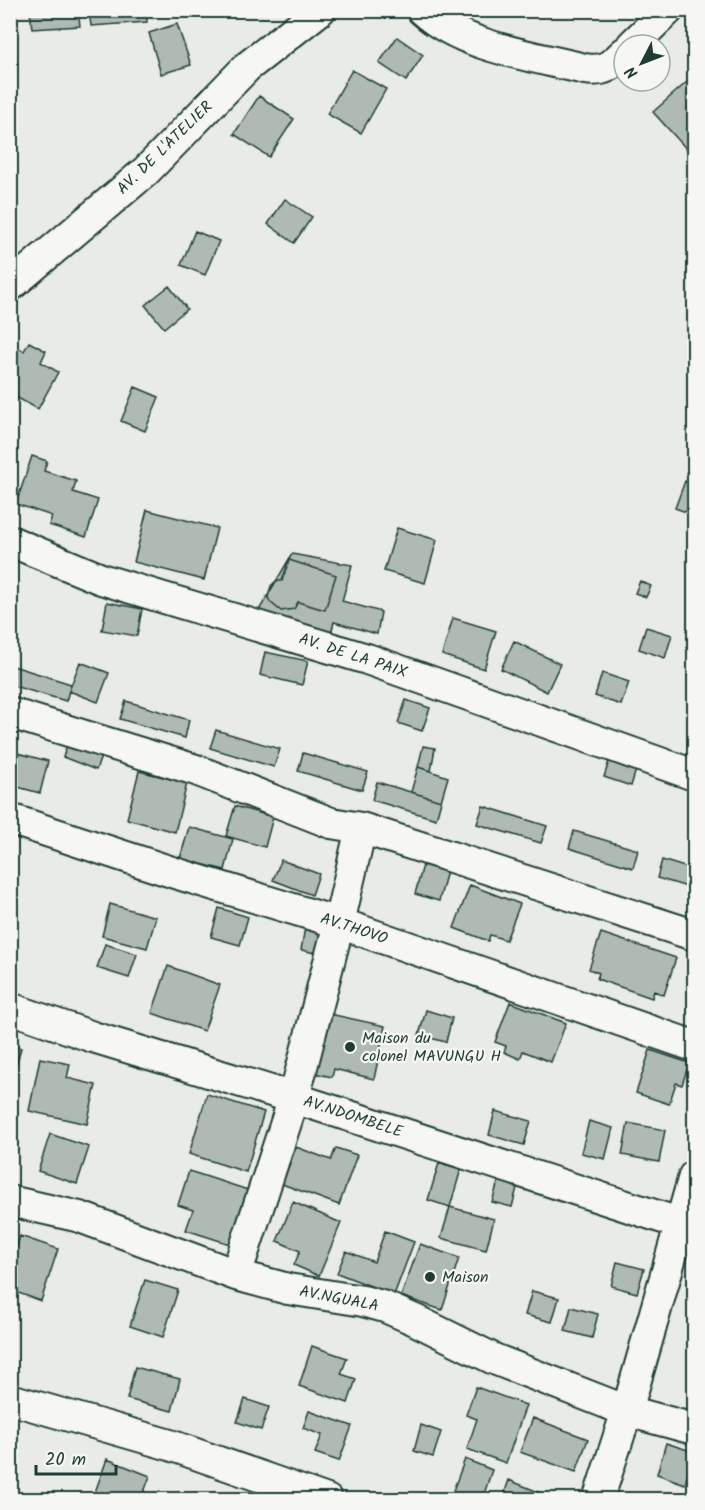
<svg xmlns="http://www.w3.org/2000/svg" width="705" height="1510" font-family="Kalam,sans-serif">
<rect width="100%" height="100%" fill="#e9ebe7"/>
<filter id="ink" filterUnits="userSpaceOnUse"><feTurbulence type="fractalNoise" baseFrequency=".0167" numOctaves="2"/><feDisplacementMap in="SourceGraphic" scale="12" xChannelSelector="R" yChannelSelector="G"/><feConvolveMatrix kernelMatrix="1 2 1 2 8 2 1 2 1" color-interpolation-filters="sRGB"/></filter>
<g filter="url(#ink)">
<path fill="#b0bab5" stroke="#1f3d34" stroke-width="1.5" d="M30 10H78L80 26 32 29Z
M89 10H146L147 22 91 26Z
M177 24 191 65 161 74 149 33Z
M397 37 423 55 406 81 379 63Z
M352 70 386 89 361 133 327 114Z
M688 81 694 88V151L691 154 653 112Z
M259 96 294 119 269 157 234 134Z
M285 199 312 217 294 243 268 224Z
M195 231 219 241 205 275 181 265Z
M169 286 187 309 164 328 145 305Z
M29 342 46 351 41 362 58 372 38 409 10 394V346L12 343 24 351Z
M135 387 159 397 145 431 121 421Z
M32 456 47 461 44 471 76 481 73 492 98 500 86 537 49 525 52 516 16 504Z
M685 481 694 485V515L675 508Z
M147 510 217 528 204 580 134 562Z
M397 528 437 540 425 583 384 571Z
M292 554 352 565 342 601 381 612 377 634 334 622 331 634 258 612Z
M289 560 336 575 325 610 298 602 294 609 281 611 270 602 268 597 271 586 276 581H282Z
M640 581 651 586 646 597 635 593Z
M107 602 142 609 137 636 102 630Z
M453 618 496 631 484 669 442 655Z
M646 627 672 635 665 658 639 649Z
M514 641 560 664 547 692 501 669Z
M265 652 308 661 302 685 260 675Z
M80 662 109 673 98 702 69 691Z
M10 665 71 684 66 701 10 685Z
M602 673 629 682 621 705 595 696Z
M406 700 430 708 422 731 398 723Z
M126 701 189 720 185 738 120 719Z
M216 730 280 749 274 767 210 748Z
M68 742 102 754 96 770 63 757Z
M423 746 435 748 431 771 418 767Z
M10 751 48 761 40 793 10 785Z
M303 753 368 772 362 790 298 771Z
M611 755 638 763 631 786 604 777Z
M418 767 448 777 441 801 411 792Z
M139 771 187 783 175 832 127 819Z
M377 782 441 801 436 819 372 800Z
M235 806 273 817 265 847 226 836Z
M483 806 547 826 541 843 477 824Z
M189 827 233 839 225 870 180 859Z
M574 831 638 850 633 868 569 848Z
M281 860 319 874 312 895 273 880Z
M662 860 694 870V889L657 878Z
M423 865 447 871 439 901 415 894Z
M470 885 520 904 506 940 490 935 488 941 454 928Z
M110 904 156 917 147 948 102 936Z
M219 908 248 917 240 945 211 937Z
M305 927 322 929 316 953 301 950Z
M601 933 676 958 664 995 654 991 652 998 597 979 599 973 589 969Z
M105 944 137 954 129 978 97 968Z
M168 966 220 985 204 1031 152 1013Z
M510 1002 566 1023 551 1062 523 1051 520 1059 504 1052 506 1046 495 1042Z
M426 1010 452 1018 446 1042 419 1035Z
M325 1013 385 1026 374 1079 334 1069 332 1077 314 1073Z
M10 1045 21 1048 10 1087Z
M650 1050 689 1063 682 1085 676 1083 669 1104 636 1093Z
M40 1058 70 1064 67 1078 96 1085 87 1124 29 1111Z
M207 1094 264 1112 246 1172 189 1154Z
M495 1111 531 1121 524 1145 489 1135Z
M589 1121 613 1128 605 1159 581 1153Z
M628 1123 665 1130 659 1162 622 1155Z
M50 1134 89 1147 77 1184 38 1171Z
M296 1147 331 1160 336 1148 357 1155 339 1205 282 1184Z
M439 1163 461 1169 450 1207 428 1200Z
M189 1171 248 1190 230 1244 186 1230 193 1210 178 1205Z
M499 1179 518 1184 512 1207 492 1202Z
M293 1202 341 1223 319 1276 294 1265 300 1251 277 1241Z
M450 1207 494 1219 486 1250 441 1238Z
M385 1231 414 1242 394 1295 337 1273 346 1251 374 1262Z
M20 1236 58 1249 41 1301 10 1290V1258L13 1259Z
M420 1244 459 1258 442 1310 401 1296Z
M617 1262 644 1269 637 1293 611 1286Z
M145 1280 178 1290 163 1337 130 1326Z
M532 1291 559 1298 552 1322 525 1315Z
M571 1307 598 1314 592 1338 565 1331Z
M312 1346 347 1358 341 1374 356 1379 348 1403 299 1386Z
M135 1367 180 1379 172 1411 127 1399Z
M476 1387 526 1405 506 1463 467 1449 477 1419 466 1415Z
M245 1399 269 1407 261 1430 237 1422Z
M309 1411 352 1426 339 1461 315 1453 322 1435 303 1428Z
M533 1418 588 1439 576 1472 520 1452Z
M421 1425 441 1432 433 1457 414 1451Z
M666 1443 694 1452 685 1484 657 1474Z
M107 1459 150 1476 141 1500H114L95 1492Z
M465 1459 492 1470 482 1500H460L451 1496Z
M509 1480 558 1500H502Z"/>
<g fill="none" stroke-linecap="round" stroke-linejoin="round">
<defs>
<path id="street" d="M422 10C462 47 533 56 585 69 604 72 611 66 624 53
M632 45 668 10
M10 286 146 171 247 67 320 10
M10 541 101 579 367 659 694 775
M10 713 196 770 331 823 361 828 694 935
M10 819 175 873 339 923 694 1046
M10 1008 93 1037 294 1098 694 1228
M10 1201 80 1217 236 1275 288 1289 363 1301 385 1307 415 1320 494 1359 627 1411 694 1429
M236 1275 294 1098 339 923 361 828
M10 1399 170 1445 327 1500
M598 1500 627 1411 694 1176"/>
</defs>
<use href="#street" stroke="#1f3d34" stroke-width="34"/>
<use href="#street" stroke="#f6f6f2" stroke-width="30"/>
</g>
</g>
<g fill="#1f3d34" stroke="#f6f6f2" stroke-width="2">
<circle cx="350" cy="1047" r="6"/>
<circle cx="430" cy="1277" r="6"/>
</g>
<g text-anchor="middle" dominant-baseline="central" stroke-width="4.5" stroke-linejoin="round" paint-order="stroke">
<g font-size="16" fill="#1f3d34" stroke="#f6f6f2">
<text transform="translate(165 148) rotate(-44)">AV. DE L'ATELIER</text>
<text transform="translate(353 656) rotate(18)">AV. DE LA PAIX</text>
<text transform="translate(354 929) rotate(18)">AV.THOVO</text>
<text transform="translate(353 1117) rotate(18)">AV.NDOMBELE</text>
<text transform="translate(339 1299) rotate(11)">AV.NGUALA</text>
</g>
<g font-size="16" fill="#1f3d34" stroke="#f6f6f2" text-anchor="start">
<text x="362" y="1038">Maison du<tspan x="362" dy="18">colonel MAVUNGU H</tspan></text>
<text x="442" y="1277">Maison</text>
</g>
</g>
<rect width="705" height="1510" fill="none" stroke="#f6f6f2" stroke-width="36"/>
<rect x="18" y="18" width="669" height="1474" fill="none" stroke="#1f3d34" stroke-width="2" filter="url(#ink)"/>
<g transform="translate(642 63) rotate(228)"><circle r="28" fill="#f6f6f2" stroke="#a0aca6" stroke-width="1.5"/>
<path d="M0-4.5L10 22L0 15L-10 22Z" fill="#1f3d34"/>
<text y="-9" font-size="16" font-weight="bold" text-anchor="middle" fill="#1f3d34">N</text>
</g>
<path d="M36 1465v9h80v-9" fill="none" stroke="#1f3d34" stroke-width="3"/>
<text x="45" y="1465" font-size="18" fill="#1f3d34" stroke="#f6f6f2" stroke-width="4.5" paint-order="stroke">20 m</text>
</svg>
